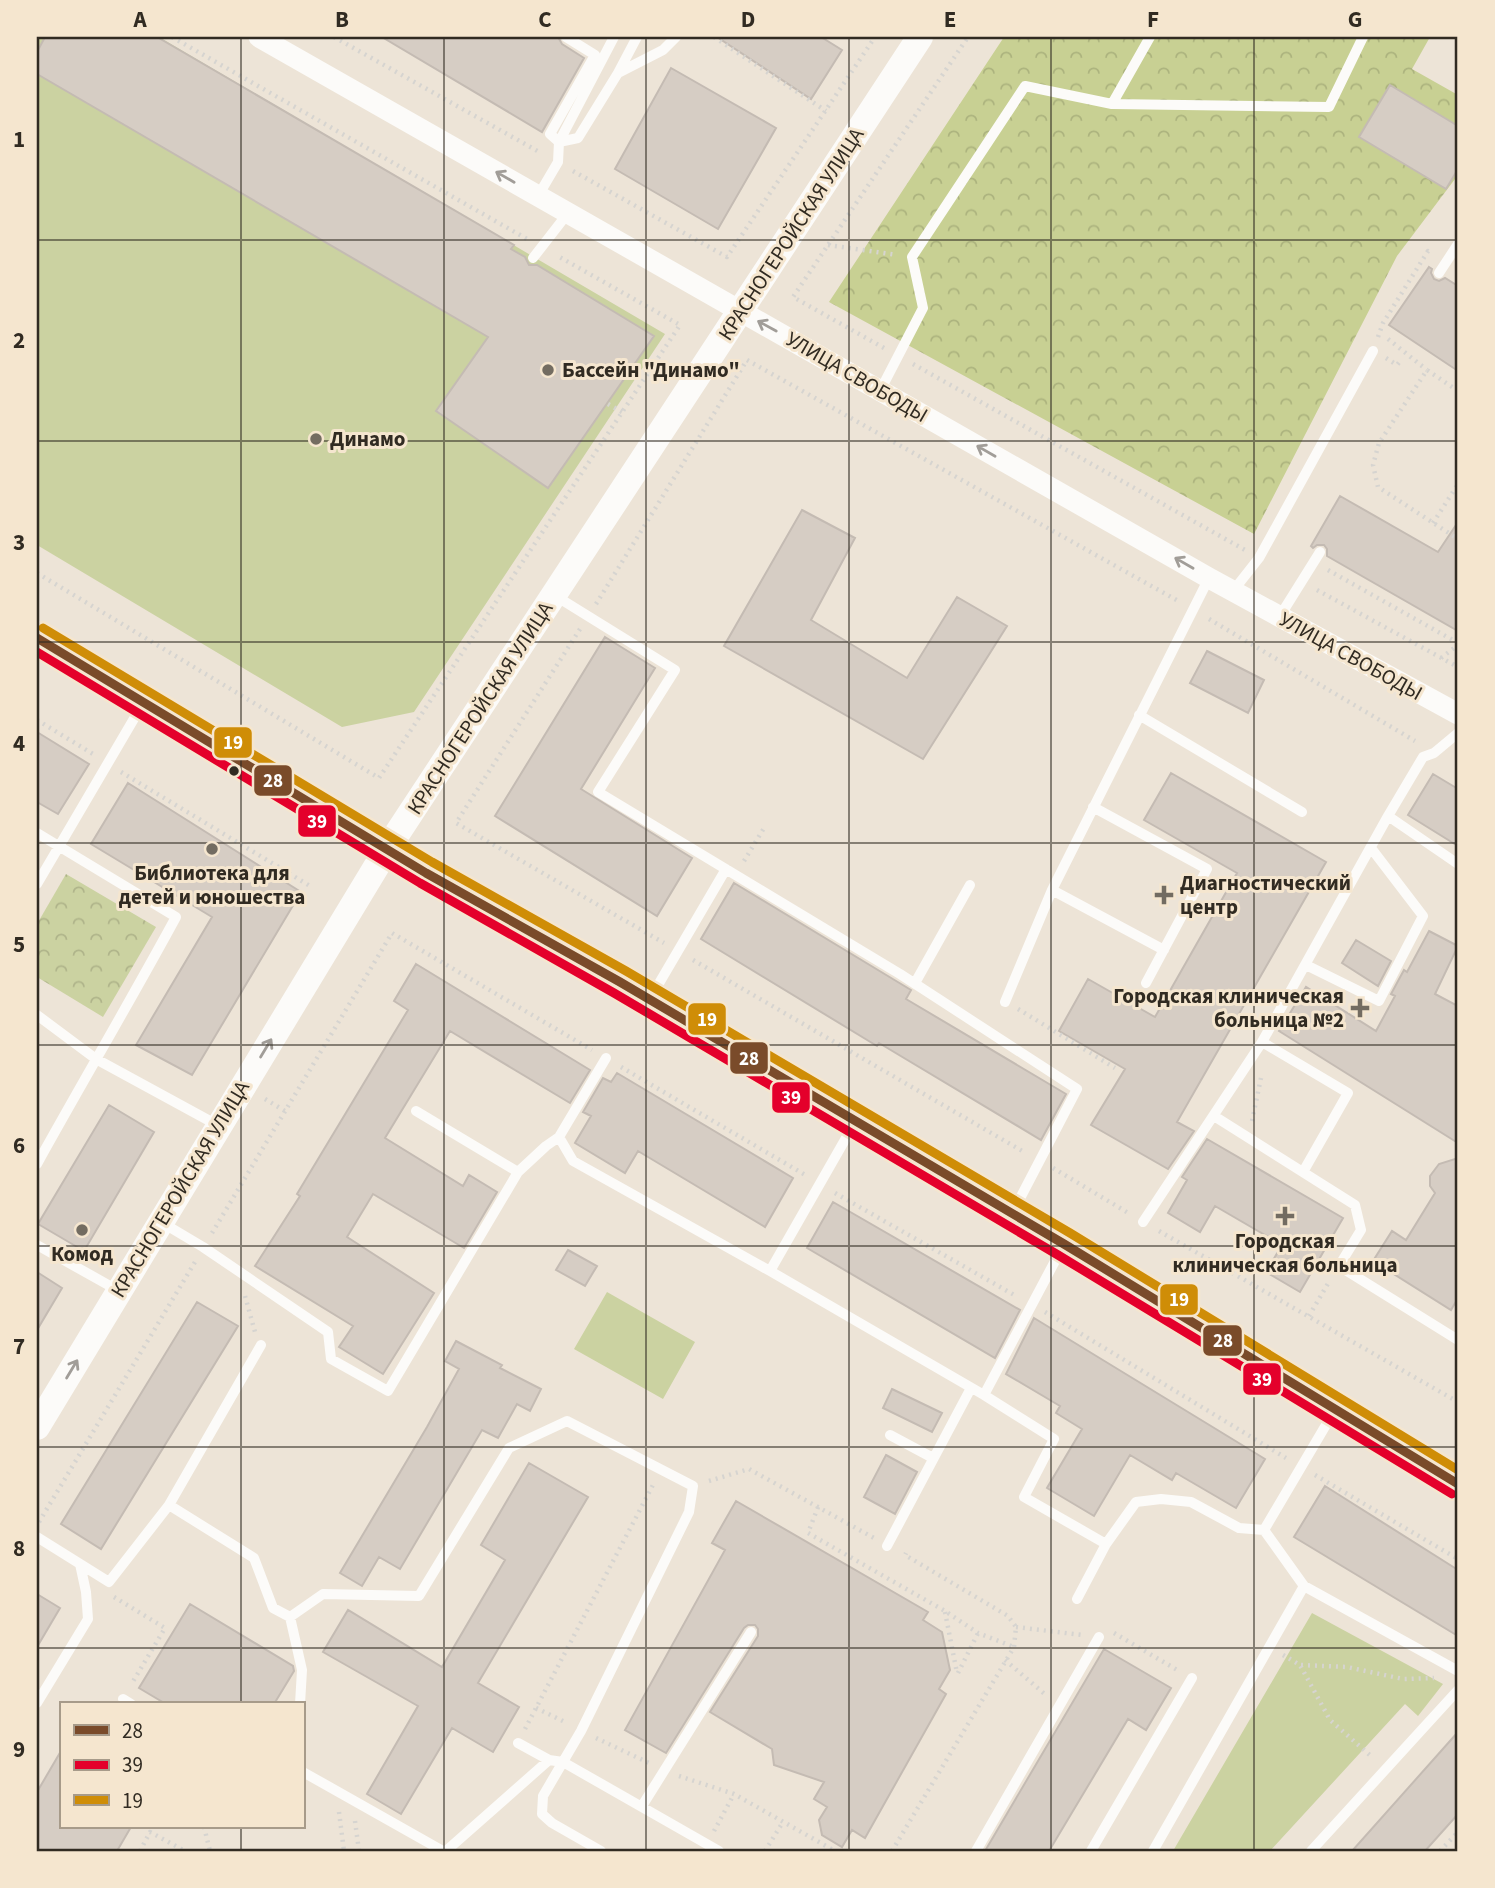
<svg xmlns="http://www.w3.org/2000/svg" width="1495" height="1888" font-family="'Source Sans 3',sans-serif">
<defs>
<pattern id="forest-crowns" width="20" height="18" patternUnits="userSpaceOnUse" patternTransform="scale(1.75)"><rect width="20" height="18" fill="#c8d093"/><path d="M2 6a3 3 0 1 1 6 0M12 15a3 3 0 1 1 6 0" fill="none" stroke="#acb37e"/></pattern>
<pattern id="park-crowns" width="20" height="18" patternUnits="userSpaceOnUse" patternTransform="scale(1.75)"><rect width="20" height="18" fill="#cbd2a1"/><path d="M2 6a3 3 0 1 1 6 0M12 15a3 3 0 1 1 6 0" fill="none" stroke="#afb48a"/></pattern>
</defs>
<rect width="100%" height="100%" fill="#ede4d7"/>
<path fill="#cbd2a1" d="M41 37H159L665 334 414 712 342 727 37 545V43Z
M607 1292 695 1342 663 1399 574 1349Z
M1312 1613 1443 1684 1418 1716 1405 1704 1270 1851H1173Z"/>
<path fill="url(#forest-crowns)" d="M1004 37H1430L1412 69 1458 95V175L1397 256 1254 534 829 302Z"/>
<path fill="url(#park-crowns)" d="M66 874 156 927 103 1017 37 977V924Z"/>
<path fill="#d6cdc4" stroke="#c4bbb3" stroke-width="2" d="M45 37H157L514 245 511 249 525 257 529 265H537L654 336 548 488 436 411 488 337 37 74V52Z
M382 37H558L562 44 584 58 542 132Z
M717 37H821L842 50 811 99Z
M671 68 776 128 718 229 615 169Z
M1390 85 1458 126V169L1446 189 1359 137Z
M1429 267 1432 269 1431 273 1434 279 1439 281 1445 278 1458 286V371L1389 325Z
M1340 496 1438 552 1458 522V631L1327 556V549L1324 545H1317L1313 548 1311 546Z
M802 510 855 538 811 620 907 678 957 597 1007 626 923 759 724 646Z
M605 637 655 668 581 789 692 858 657 916 495 816Z
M1207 651 1264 680 1248 713 1190 683Z
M37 732 89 764 58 814 37 802Z
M1171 773 1326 862 1177 1122 1194 1131 1168 1169 1091 1125 1125 1069 1059 1031 1088 979 1155 1017 1237 873 1144 820Z
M1433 774 1458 789V846L1408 815Z
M128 783 301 892 192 1075 136 1045 212 917 91 844Z
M734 883 911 990 906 999 1066 1094 1041 1140 879 1043 877 1046 701 939Z
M1429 931 1458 946 1435 994 1458 1006V1143L1279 1031 1306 987 1376 1031 1395 996 1391 994 1404 970 1407 972Z
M1356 940 1391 961 1378 986 1342 963Z
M416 964 590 1070 570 1103 450 1031 385 1138 463 1186 469 1175 497 1192 464 1248 373 1194 347 1237 434 1293 383 1374 339 1347 353 1326 255 1266 300 1196 297 1194 408 1010 394 1001Z
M617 1073 793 1178 765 1227 638 1151 625 1173 575 1143 591 1116 583 1112 603 1078 611 1082Z
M109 1105 154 1132 84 1251 38 1224Z
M1207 1139 1343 1218 1300 1292 1266 1272 1282 1245 1215 1206 1200 1232 1168 1213 1187 1180 1182 1177Z
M1458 1158V1298L1451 1310 1373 1261 1392 1231 1406 1240 1435 1193 1430 1186V1176L1439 1164Z
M833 1202 1020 1310 995 1358 807 1248Z
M568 1250 597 1266 585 1286 556 1270Z
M37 1272 62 1288 37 1330Z
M197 1302 238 1326 101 1549 61 1524Z
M1034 1318 1265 1459 1236 1508 1176 1473 1172 1480 1130 1455 1094 1516 1047 1488 1082 1429 1056 1413 1060 1406 1006 1374Z
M456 1341 502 1365 500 1368 541 1389 530 1411 517 1404 498 1438 482 1430 400 1569 379 1557 362 1586 340 1573 427 1427 459 1369 445 1361Z
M892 1389 942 1413 932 1432 883 1408Z
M886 1455 917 1472 895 1514 864 1497Z
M529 1463 588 1497 478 1683 519 1707 493 1752 452 1728 401 1814 367 1794 418 1706 323 1652 348 1610 442 1667 505 1560 481 1545Z
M1325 1486 1458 1570V1636L1294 1537Z
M736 1501 928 1612 923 1620 942 1632 950 1670 939 1689 946 1694 865 1838 852 1830 842 1847 822 1835 819 1820 827 1807 814 1799 824 1782 774 1765 772 1749 710 1712 758 1636V1629L755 1625H748L744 1628 666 1753 625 1730 725 1550 712 1543Z
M37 1594 60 1608 37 1647Z
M190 1604 293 1666 294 1671 274 1704H166L139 1688Z
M1104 1649 1171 1688 1146 1730 1128 1719 1049 1851H985Z
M1458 1732V1814L1425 1851H1352Z
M61 1751V1827H131L117 1851H37V1792Z"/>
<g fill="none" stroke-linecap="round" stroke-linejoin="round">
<path stroke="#d6d4d0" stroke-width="4.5" stroke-dasharray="2 5" stroke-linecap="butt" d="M172 37 527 239
M334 37 541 153
M714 37 826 111
M573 171 727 257 875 37
M828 245 897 255
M1378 337 1383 323 1428 251 1431 253
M1388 339 1427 370
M884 348 793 297 968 37
M1386 358 1397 365 1401 360
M913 364 1245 550
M1458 391 1427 370 1379 443 1373 465 1378 487 1458 539
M608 404 622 412
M1433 523 1458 484
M1328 570 1458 643
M37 573 379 778 680 325 556 255
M1317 590 1458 667
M596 604 747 360 1180 602
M1209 619 1415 741
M580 629 456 823 664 943
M1441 658 1458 645
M37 720 93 754
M121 772 310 886
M744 861 764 828
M693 960 1024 1152
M1018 1009 1115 1068
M621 1067 807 1176
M265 1099 285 1111
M1252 1121 1261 1078
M1053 1168 1130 1214
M835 1193 1016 1296
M1159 1231 1458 1402
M212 1233 392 933 592 1050
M245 1296 255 1332
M1045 1312 1286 1458
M1309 1316 1330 1280
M1315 1475 1458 1559
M709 1481 749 1469 874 1538
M818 1507 808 1533 945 1611 978 1633 1014 1647
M39 1522 195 1262
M114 1597 165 1628 132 1683
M945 1612 957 1673
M1016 1627 1082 1635
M1114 1633 1179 1671
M1283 1655 1300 1665 1330 1720 1372 1757
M1005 1660 1047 1696
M1301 1665 1347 1667 1403 1679 1434 1678
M958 1673 978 1633
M536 1708 567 1723
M525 1729 654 1483
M596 1738 649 1763
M679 1776 734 1794 835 1851
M339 1812 344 1851
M355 1821 359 1851
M204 1827 210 1851
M714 1831 734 1794
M140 1851 150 1832 185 1851
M765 1851 783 1822
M892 1851 1014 1647 1016 1627 1008 1616 905 1555 906 1553
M1440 1851 1458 1832"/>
<path stroke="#fcfbf9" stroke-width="10" d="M618 73 637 37
M1112 104 1329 107 1363 37
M559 142 578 138 618 73 663 50 676 37
M559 142 550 134 595 55 566 37
M538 196 558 162 559 142 614 37
M533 258 568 213
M1439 273 1458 244
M880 391 923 308 912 257 1025 86 1112 104 1150 37
M1233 591 1259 558 1373 351
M554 595 675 670 598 792 900 974 1077 1089 1014 1210
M1280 616 1320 552
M1139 715 1302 812
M1458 733 1434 753 1423 757 1388 816 1458 864
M1093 807 1207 869 1146 983
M37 833 176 917C131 1000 83 1081 37 1164
M37 884 142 705
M1052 890 1164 950
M1306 965 1379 1001 1423 916 1371 848
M915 983 970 885
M651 997 726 869
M1005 1002 1052 890 1209 578
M37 1015 96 1059 219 1126
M606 1058 559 1137 573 1161 770 1271 854 1124
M1214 1116 1355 1205 1361 1230 1339 1266 1458 1340
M518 1172 546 1146 559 1137
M1303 1172 1348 1093 1262 1042 1388 816
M161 1222 203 1247 328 1332 331 1359 388 1391 518 1172 416 1111
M1143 1222 1262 1042
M37 1245 119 1291
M770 1271 984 1395 1063 1246
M984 1395 1054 1439 1024 1497 1106 1544 1136 1502 1161 1499 1191 1502 1239 1528 1264 1530 1333 1413
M890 1435 933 1458
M169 1505 261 1345
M1264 1530 1304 1586
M37 1537 109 1582 169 1505 254 1558 273 1608 290 1617 323 1594 419 1596 509 1448 567 1421 693 1486 689 1512 581 1731 543 1796 542 1814 552 1823 601 1851
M887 1546 971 1388
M1077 1599 1106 1544
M290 1617 302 1670 300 1704
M123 1699 131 1704
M37 1703 88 1619 86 1592 80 1564
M518 1743 549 1760 563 1762 719 1851
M303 1772 443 1851
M642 1806 751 1632
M446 1851 549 1760
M976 1851 1099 1637
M1091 1851 1192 1678
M1153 1851 1304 1586 1458 1671
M1311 1851 1458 1690"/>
<path stroke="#fcfbf9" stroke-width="21" d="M259 37 1209 578 1458 714"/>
<path stroke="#fcfbf9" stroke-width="26" d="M37 1427 387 849 920 37"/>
<path stroke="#fcfbf9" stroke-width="33" d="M37 638 426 873 620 982 1064 1244 1458 1484"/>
<defs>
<path id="bus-1" d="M37 638 426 873 620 982 1064 1244 1458 1484"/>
<path id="bus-2" d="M37 652 420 883 614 993 1058 1255 1452 1494"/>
<path id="bus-3" d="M43 628 432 862 626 971 1070 1233 1458 1470"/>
</defs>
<use href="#bus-1" stroke="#f5e6cf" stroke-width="14"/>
<use href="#bus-2" stroke="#f5e6cf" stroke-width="14"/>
<use href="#bus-3" stroke="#f5e6cf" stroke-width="14"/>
<use href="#bus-1" stroke="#7a4b2a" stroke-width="9"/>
<use href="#bus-2" stroke="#e4002b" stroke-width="9"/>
<use href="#bus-3" stroke="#cf8d07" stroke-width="9"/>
</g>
<defs><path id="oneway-shaft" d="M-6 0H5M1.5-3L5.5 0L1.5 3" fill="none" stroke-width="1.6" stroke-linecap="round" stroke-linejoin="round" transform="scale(1.75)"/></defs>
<g stroke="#a19d98">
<use href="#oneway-shaft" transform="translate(505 177) rotate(-150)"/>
<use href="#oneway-shaft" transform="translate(767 326) rotate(-151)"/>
<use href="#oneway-shaft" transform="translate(986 451) rotate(-150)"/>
<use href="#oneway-shaft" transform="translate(1184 563) rotate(-150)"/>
<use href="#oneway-shaft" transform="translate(266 1048) rotate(-59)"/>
<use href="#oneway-shaft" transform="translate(72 1369) rotate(-59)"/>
</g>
<path fill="none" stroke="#312b22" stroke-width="2" stroke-opacity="0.55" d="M241 37V1704M444 37V1851M646 37V1851M849 37V1851M1051 37V1851M1254 37V1851M37 240H1458M37 441H1458M37 642H1458M37 843H1458M37 1045H1458M37 1246H1458M37 1447H1458M37 1648H1458M241 1827V1851"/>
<g fill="#736c61" stroke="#f5e6cf" stroke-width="2.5">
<circle cx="548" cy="370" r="7"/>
<circle cx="316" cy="439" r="7"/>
<circle cx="212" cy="849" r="7"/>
<path d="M1160.5 884.5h7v7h7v7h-7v7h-7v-7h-7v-7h7z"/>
<path d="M1356.5 997.5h7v7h7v7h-7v7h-7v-7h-7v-7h7z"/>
<path d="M1281.5 1205.5h7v7h7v7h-7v7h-7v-7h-7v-7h7z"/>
<circle cx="82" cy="1230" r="7"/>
</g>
<circle fill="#312b22" stroke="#f5e6cf" stroke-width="2.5" cx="234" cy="771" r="6"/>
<g text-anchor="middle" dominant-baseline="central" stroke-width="6" stroke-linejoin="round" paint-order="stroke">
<g font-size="21" fill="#312b22" stroke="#f5e6cf">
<text transform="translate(791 234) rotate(-57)">КРАСНОГЕРОЙСКАЯ УЛИЦА</text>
<text transform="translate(857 377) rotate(30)">УЛИЦА СВОБОДЫ</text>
<text transform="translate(1351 656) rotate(29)">УЛИЦА СВОБОДЫ</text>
<text transform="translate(480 708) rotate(-57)">КРАСНОГЕРОЙСКАЯ УЛИЦА</text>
<text transform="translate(180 1189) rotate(-59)">КРАСНОГЕРОЙСКАЯ УЛИЦА</text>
</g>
<g font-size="21" font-weight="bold" fill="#312b22" stroke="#f5e6cf" text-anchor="start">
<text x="562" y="370">Бассейн "Динамо"</text>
<text x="330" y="439">Динамо</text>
<text x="212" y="873" text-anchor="middle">Библиотека для<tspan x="212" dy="24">детей и юношества</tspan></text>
<text x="1180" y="883">Диагностический<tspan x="1180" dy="24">центр</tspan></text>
<text x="1344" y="996" text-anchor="end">Городская клиническая<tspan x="1344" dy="24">больница №2</tspan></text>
<text x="1285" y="1241" text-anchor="middle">Городская<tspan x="1285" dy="24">клиническая больница</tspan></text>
<text x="82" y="1254" text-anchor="middle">Комод</text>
</g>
</g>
<g stroke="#f5e6cf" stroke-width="2.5">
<rect x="213" y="726" width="40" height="33" rx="7" fill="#cf8d07"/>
<rect x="253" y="764" width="40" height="33" rx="7" fill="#7a4b2a"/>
<rect x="297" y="804" width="40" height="34" rx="7" fill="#e4002b"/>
<rect x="687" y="1002" width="40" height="34" rx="7" fill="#cf8d07"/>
<rect x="729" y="1041" width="40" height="34" rx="7" fill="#7a4b2a"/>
<rect x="771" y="1081" width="40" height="33" rx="7" fill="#e4002b"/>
<rect x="1159" y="1283" width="40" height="33" rx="7" fill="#cf8d07"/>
<rect x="1202" y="1324" width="41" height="33" rx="7" fill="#7a4b2a"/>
<rect x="1242" y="1362" width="40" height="34" rx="7" fill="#e4002b"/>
</g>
<g font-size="19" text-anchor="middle" font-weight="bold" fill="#fff">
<text x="233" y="749">19</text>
<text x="273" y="787">28</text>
<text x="317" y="828">39</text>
<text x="707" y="1026">19</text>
<text x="749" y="1065">28</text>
<text x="791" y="1104">39</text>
<text x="1179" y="1306">19</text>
<text x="1223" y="1347">28</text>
<text x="1262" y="1386">39</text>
</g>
<rect width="1495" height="1888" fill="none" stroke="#f5e6cf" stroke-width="77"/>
<rect x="60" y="1702" width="245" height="126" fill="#f5e6cf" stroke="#a79b8a" stroke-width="2"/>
<rect x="74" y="1725" width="35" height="10" fill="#7a4b2a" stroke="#a79b8a" stroke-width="2"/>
<text x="122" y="1738" font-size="21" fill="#312b22">28</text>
<rect x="74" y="1760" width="35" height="10" fill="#e4002b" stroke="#a79b8a" stroke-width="2"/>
<text x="122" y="1772" font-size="21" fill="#312b22">39</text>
<rect x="74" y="1795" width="35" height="10" fill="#cf8d07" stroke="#a79b8a" stroke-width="2"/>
<text x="122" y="1808" font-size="21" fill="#312b22">19</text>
<rect x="38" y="38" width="1418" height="1812" fill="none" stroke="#312b22" stroke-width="2.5"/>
<g font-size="23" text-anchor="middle" font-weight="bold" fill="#312b22">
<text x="140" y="27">A</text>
<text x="342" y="27">B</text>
<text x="545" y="27">C</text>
<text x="748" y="27">D</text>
<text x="950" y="27">E</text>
<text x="1153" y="27">F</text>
<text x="1355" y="27">G</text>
<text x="19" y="147">1</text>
<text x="19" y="348">2</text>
<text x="19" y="550">3</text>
<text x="19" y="751">4</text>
<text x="19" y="952">5</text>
<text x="19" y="1153">6</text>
<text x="19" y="1354">7</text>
<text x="19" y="1556">8</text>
<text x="19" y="1757">9</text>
</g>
</svg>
